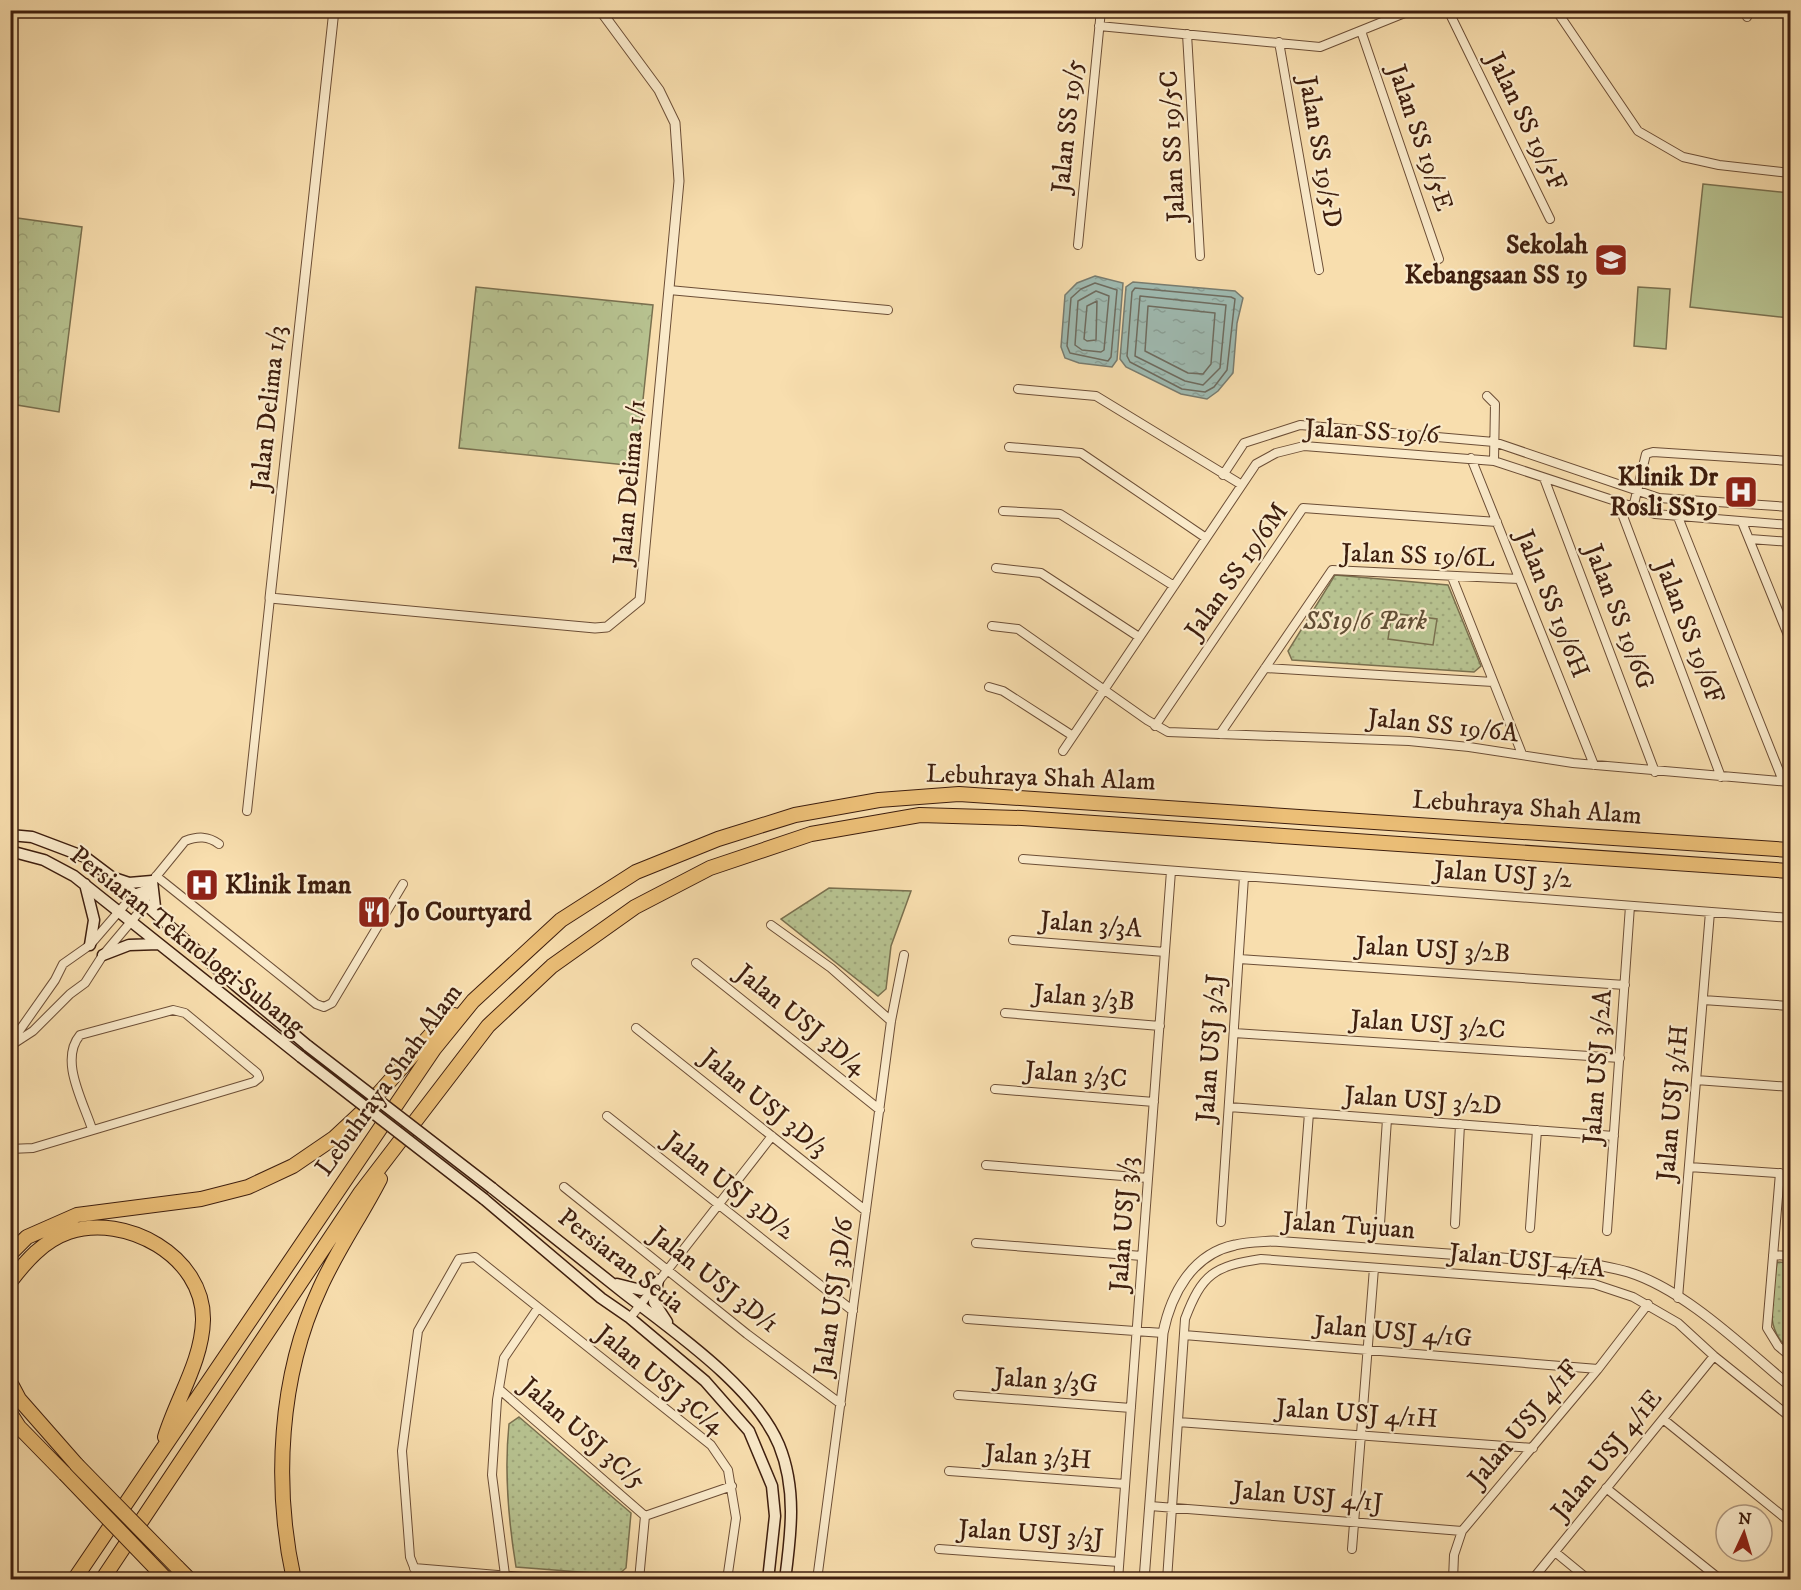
<svg xmlns="http://www.w3.org/2000/svg" width="1801" height="1590" font-family="'IM FELL DW Pica',serif">
<defs>
<pattern id="forest-crowns" width="20" height="18" patternUnits="userSpaceOnUse" patternTransform="scale(1.5)"><rect width="20" height="18" fill="#b7c290"/><path d="M2 6a3 3 0 1 1 6 0M12 15a3 3 0 1 1 6 0" fill="none" stroke="#9ea67b"/></pattern>
<pattern id="park-dots" width="8" height="8" patternUnits="userSpaceOnUse" patternTransform="scale(1.5)"><rect width="8" height="8" fill="#b7c290"/><path d="M2 2h.1M6 6h.1" fill="none" stroke="#9ea67b" stroke-width="1.8" stroke-linecap="round"/></pattern>
<pattern id="water-ripples" width="26" height="14" patternUnits="userSpaceOnUse" patternTransform="scale(1.5)"><rect width="26" height="14" fill="#9fbbb2"/><path d="M2 4q2-2 4 0t4 0M15 11q2-2 4 0t4 0" fill="none" stroke="#8aa098"/></pattern>
</defs>
<rect width="100%" height="100%" fill="#f8deae"/>
<filter id="stains"><feTurbulence type="fractalNoise" baseFrequency=".00333" numOctaves="4"/><feColorMatrix values="0 0 0 0 .2 0 0 0 0 .09 0 0 0 0 .02 0 0 0 .5 -.17"/></filter>
<radialGradient id="worn" r=".72"><stop offset=".6" stop-color="#630" stop-opacity="0"/><stop offset="1" stop-color="#630" stop-opacity=".3"/></radialGradient>
<path fill="url(#forest-crowns)" stroke="#7a704f" stroke-width="1.5" d="M10 217 82 227 59 412 11 404Z
M476 287 653 305 636 466 459 448Z"/>
<path fill="url(#park-dots)" stroke="#7a704f" stroke-width="1.5" d="M1335 575 1448 585 1481 666 1474 672 1292 660 1288 651Z
M829 888 911 891 891 946 886 989 878 996 781 919Z
M1777 1262 1790 1263V1350C1761 1327 1774 1295 1777 1262Z
M519 1417 631 1513 626 1568 618 1575 516 1567C508 1518 504 1472 509 1424Z"/>
<path fill="#b7c290" stroke="#7a704f" stroke-width="1.5" d="M1703 184 1790 193V318L1690 307Z
M1638 287 1670 289 1666 349 1634 346Z
M1392 613 1437 619 1433 645 1388 639Z"/>
<path fill="url(#water-ripples)" stroke="#787c70" stroke-width="1.5" d="M1095 276 1123 283 1117 360 1112 367 1079 363 1065 358 1061 347 1065 295 1077 283Z
M1133 282 1235 291 1243 298 1237 323 1233 373 1218 391 1207 399 1181 394 1126 367 1120 359 1126 287Z"/>
<g fill="none" stroke-linecap="round" stroke-linejoin="round">
<path stroke="#6e6c60" stroke-width="1.5" d="M1095 283 1117 290 1111 357 1108 361 1070 353 1067 346 1071 298 1081 289Z
M1135 288 1231 297 1235 299 1227 370 1214 387 1205 392 1182 389 1130 362 1127 356 1132 292Z
M1096 291 1109 296 1104 350 1101 352 1082 350 1075 345 1078 301Z
M1140 296 1226 305 1220 368 1203 385 1185 381 1135 356Z
M1097 301 1096 340 1087 341 1084 339 1087 306Z
M1148 306 1215 313 1211 364 1203 374 1188 373 1145 351Z"/>
<defs>
<path id="minor" d="M1448 10 1550 219
M1556 10 1638 131 1683 157 1719 165 1790 173
M1747 17 1751 10
M1099 26 1320 47 1412 10
M1361 31 1439 259
M1187 34 1200 256
M1279 42 1319 270
M1078 245 1101 10
M669 290 888 310
M1018 389 1096 396 1242 485
M1487 396 1495 404 1494 461
M1009 447 1081 453 1206 538
M1471 458 1594 765
M1223 475 1244 443 1300 425 1494 442 1659 498 1790 507
M1544 478 1655 772
M1618 503 1721 777
M1633 508 1646 454 1653 452 1790 461
M1003 511 1060 514 1174 586
M1678 517 1783 781
M1742 522 1790 640
M1750 539 1790 542
M996 568 1041 573 1139 637
M1452 577 1522 754
M992 626 1018 629 1147 720 1168 732 1409 741 1469 747 1573 763 1790 782
M1265 668 1493 682
M989 687 1003 691 1073 736
M1155 726 1303 508 1497 522
M1220 734 1332 570 1519 579
M1063 751 1256 464 1276 453 1304 446 1494 461 1655 514 1790 525
M247 811 270 598
M1023 859 1790 918
M156 876 316 1004 324 1007 332 1003 403 884
M771 925 831 968 891 1021
M1013 940 1165 952
M1239 959 1625 985
M696 963 880 1110
M1703 1000 1790 1006
M1005 1013 1160 1026
M636 1028 866 1211
M1234 1033 1620 1058
M10 1044 55 980 63 964 90 945 134 894 145 890 185 841C198 836 208 836 219 844
M13 1044 33 1031 70 994 85 983 103 955 145 905V890
M1696 1080 1790 1087
M995 1089 1154 1102
M1229 1107 1614 1136
M607 1116 853 1311
M10 1149 33 1148 254 1082 259 1078 257 1073 185 1013 173 1010 80 1035C59 1060 83 1101 92 1129
M986 1165 1148 1178
M1689 1167 1790 1174
M1780 1173 1767 1328 1778 1346 1790 1356
M564 1187 747 1334 841 1404
M1301 1218 1309 1113
M1221 1222 1244 877
M1380 1224 1387 1119
M1455 1224 1460 1124
M1530 1228 1537 1130
M1607 1231 1630 906
M976 1243 1142 1256
M1773 1255 1790 1256
M1678 1298 1710 912
M630 1318 772 1136
M967 1319 1163 1333
M1184 1335 1598 1369
M499 1389 645 1516 639 1580
M958 1395 1131 1408
M1663 1419 1790 1522
M1178 1422 1533 1448
M949 1471 1125 1484
M1606 1488 1721 1580
M1150 1506 1462 1531
M645 1516 732 1486
M939 1549 1119 1562
M1352 1549 1374 1268
M1555 1552 1589 1580
M414 1568 558 1580
M505 1575 492 1475 497 1400 504 1358 538 1308
M419 1580 410 1557 402 1451 418 1331 459 1259 475 1257 711 1445 728 1470 736 1518 727 1580
M817 1580 891 1021 904 955
M1118 1580 1171 871
M1167 1580 1185 1319C1202 1274 1214 1266 1261 1259L1594 1284 1633 1297 1678 1323 1714 1356 1790 1417
M1350 1580V1579
M1453 1580 1454 1555 1462 1531 1598 1369 1648 1304
M1532 1580 1714 1356"/>
<path id="tertiary" d="M334 10 270 598 595 628 607 627 640 600 679 181 675 123 659 90 600 10
M1144 1580 1163 1333C1171 1294 1192 1254 1235 1245 1247 1242 1260 1242 1273 1241L1597 1265C1607 1267 1618 1269 1628 1272 1686 1290 1744 1348 1790 1386"/>
<path id="secondary" d="M10 835 32 837 85 857 134 894 235 985 308 1046
M10 851 44 860 74 876 301 1057
M117 879 129 883 152 881 155 907 160 915
M85 884 94 920 90 945
M103 955 129 945 159 944
M492 1188C536 1223 580 1258 624 1293 673 1331 755 1387 779 1445 797 1489 791 1534 785 1580
M484 1199 601 1298 630 1318 705 1381 749 1431 772 1486 775 1516 768 1580
M658 1280 654 1302 667 1322
M617 1284 641 1290 658 1280"/>
<path id="motorway" d="M10 1254 27 1237 77 1215 201 1199 248 1187 293 1166 334 1138 364 1110 434 1031 454 1015
M10 1282C26 1261 43 1241 69 1232 125 1213 204 1256 203 1320 202 1361 177 1398 165 1437
M10 1382 19 1399 77 1465
M10 1413 19 1427 65 1474
M177 1567 190 1580
M74 1580 434 1049 473 1001 561 920 636 872 718 839 795 815 879 800 959 794 1790 850
M102 1580 361 1192 488 1026 552 966 635 907 710 868 811 834 920 815 1022 818 1790 871
M294 1580C273 1485 279 1376 320 1288 337 1250 361 1216 380 1179"/>
</defs>
<use href="#minor" stroke="#6c4e36" stroke-width="10"/>
<use href="#tertiary" stroke="#6c4e36" stroke-width="11"/>
<use href="#secondary" stroke="#3e1e0e" stroke-width="13"/>
<use href="#motorway" stroke="#3e1e0e" stroke-width="16"/>
<use href="#minor" stroke="#faeaca" stroke-width="8"/>
<use href="#tertiary" stroke="#faeaca" stroke-width="9"/>
<use href="#secondary" stroke="#faeaca" stroke-width="10"/>
<use href="#motorway" stroke="#ecbf77" stroke-width="14"/>
<defs>
<path id="secondary-bridge" d="M308 1046 492 1188
M301 1057 484 1199"/>
<path id="motorway-bridge" d="M77 1465 177 1567
M65 1474 166 1579"/>
</defs>
<use href="#secondary-bridge" stroke="#3e1e0e" stroke-width="13" stroke-linecap="butt"/>
<use href="#motorway-bridge" stroke="#3e1e0e" stroke-width="16" stroke-linecap="butt"/>
<use href="#secondary-bridge" stroke="#faeaca" stroke-width="10"/>
<use href="#motorway-bridge" stroke="#ecbf77" stroke-width="14"/>
</g>
<defs>
<symbol id="school-square" viewBox="-11 -11 22 22"><rect x="-9" y="-9" width="18" height="18" rx="4" fill="#8f2418" stroke="#faeaca"/><path d="M0-5L7-2L0 1L-7-2ZM-4 1L0 2.5L4 1V4Q0 6-4 4Z" fill="#fff"/></symbol>
<symbol id="hospital-square" viewBox="-11 -11 22 22"><rect x="-9" y="-9" width="18" height="18" rx="4" fill="#8f2418" stroke="#faeaca"/><path d="M-5-5h3v3.5h4V-5h3V5h-3V1.5h-4V5h-3Z" fill="#fff"/></symbol>
<symbol id="restaurant-square" viewBox="-11 -11 22 22"><rect x="-9" y="-9" width="18" height="18" rx="4" fill="#8f2418" stroke="#faeaca"/><path d="M-5-6h1v4h1v-4h1v4h1v-4h1v5L-1.5 .5V6h-2V.5L-5-1ZM5-6V6H3V1.5H1.5Q1.5-4 5-6Z" fill="#fff"/></symbol>
</defs>
<g fill-rule="evenodd">
<use href="#school-square" x="1592" y="241" width="38" height="38"/>
<use href="#hospital-square" x="1722" y="473" width="38" height="38"/>
<use href="#hospital-square" x="183" y="866" width="38" height="38"/>
<use href="#restaurant-square" x="355" y="893" width="38" height="38"/>
</g>
<g text-anchor="middle" dominant-baseline="central" stroke-width="4.5" stroke-linejoin="round" paint-order="stroke">
<g font-size="26" fill="#3e1e0e" stroke="#faeaca">
<text transform="translate(1526 122) rotate(64)">Jalan SS 19/5F</text>
<text transform="translate(1068 126) rotate(-84)">Jalan SS 19/5</text>
<text transform="translate(1420 138) rotate(71)">Jalan SS 19/5E</text>
<text transform="translate(1173 146) rotate(-93)">Jalan SS 19/5C</text>
<text transform="translate(1320 152) rotate(80)">Jalan SS 19/5D</text>
<text transform="translate(269 408) rotate(-84)">Jalan Delima 1/3</text>
<text transform="translate(1372 432) rotate(3)">Jalan SS 19/6</text>
<text transform="translate(630 482) rotate(-85)">Jalan Delima 1/1</text>
<text transform="translate(1418 556) rotate(2)">Jalan SS 19/6L</text>
<text transform="translate(1237 571) rotate(-55)">Jalan SS 19/6M</text>
<text transform="translate(1552 604) rotate(68)">Jalan SS 19/6H</text>
<text transform="translate(1619 617) rotate(69)">Jalan SS 19/6G</text>
<text transform="translate(1689 632) rotate(69)">Jalan SS 19/6F</text>
<text transform="translate(1443 726) rotate(6)">Jalan SS 19/6A</text>
<text transform="translate(1041 778) rotate(2)">Lebuhraya Shah Alam</text>
<text transform="translate(1527 808) rotate(4)">Lebuhraya Shah Alam</text>
<text transform="translate(1503 875) rotate(4)">Jalan USJ 3/2</text>
<text transform="translate(1091 925) rotate(5)">Jalan 3/3A</text>
<text transform="translate(187 941) rotate(38)">Persiaran Teknologi Subang</text>
<text transform="translate(1433 950) rotate(3)">Jalan USJ 3/2B</text>
<text transform="translate(1084 998) rotate(5)">Jalan 3/3B</text>
<text transform="translate(801 1020) rotate(39)">Jalan USJ 3D/4</text>
<text transform="translate(1428 1025) rotate(4)">Jalan USJ 3/2C</text>
<text transform="translate(1211 1048) rotate(-86)">Jalan USJ 3/2J</text>
<text transform="translate(1598 1067) rotate(-86)">Jalan USJ 3/2A</text>
<text transform="translate(1076 1075) rotate(5)">Jalan 3/3C</text>
<text transform="translate(389 1080) rotate(-54)">Lebuhraya Shah Alam</text>
<text transform="translate(1423 1101) rotate(4)">Jalan USJ 3/2D</text>
<text transform="translate(764 1103) rotate(39)">Jalan USJ 3D/3</text>
<text transform="translate(1673 1103) rotate(-85)">Jalan USJ 3/1H</text>
<text transform="translate(729 1186) rotate(38)">Jalan USJ 3D/2</text>
<text transform="translate(1124 1224) rotate(-86)">Jalan USJ 3/3</text>
<text transform="translate(1349 1226) rotate(4)">Jalan Tujuan</text>
<text transform="translate(621 1261) rotate(38)">Persiaran Setia</text>
<text transform="translate(1527 1261) rotate(6)">Jalan USJ 4/1A</text>
<text transform="translate(714 1280) rotate(38)">Jalan USJ 3D/1</text>
<text transform="translate(834 1297) rotate(-82)">Jalan USJ 3D/6</text>
<text transform="translate(1393 1332) rotate(5)">Jalan USJ 4/1G</text>
<text transform="translate(660 1380) rotate(39)">Jalan USJ 3C/4</text>
<text transform="translate(1046 1381) rotate(4)">Jalan 3/3G</text>
<text transform="translate(1357 1414) rotate(4)">Jalan USJ 4/1H</text>
<text transform="translate(1524 1424) rotate(-50)">Jalan USJ 4/1F</text>
<text transform="translate(583 1434) rotate(41)">Jalan USJ 3C/5</text>
<text transform="translate(1607 1455) rotate(-51)">Jalan USJ 4/1E</text>
<text transform="translate(1038 1457) rotate(4)">Jalan 3/3H</text>
<text transform="translate(1308 1497) rotate(5)">Jalan USJ 4/1J</text>
<text transform="translate(1031 1534) rotate(4)">Jalan USJ 3/3J</text>
</g>
<g font-size="26" font-weight="bold" fill="#3e1e0e" stroke="#faeaca" text-anchor="end">
<text x="1588" y="245">Sekolah<tspan x="1588" dy="30">Kebangsaan SS 19</tspan></text>
<text x="1718" y="477">Klinik Dr<tspan x="1718" dy="30">Rosli SS19</tspan></text>
<text x="225" y="885" text-anchor="start">Klinik Iman</text>
<text x="397" y="912" text-anchor="start">Jo Courtyard</text>
</g>
<g font-size="26" font-style="italic" fill="#624f35" stroke="#faeaca">
<text x="1365" y="621">SS19/6 Park</text>
</g>
</g>
<rect width="1801" height="1590" fill="none" stroke="#f8deae" stroke-width="36"/>
<rect x="12" y="12" width="1777" height="1566" fill="none" stroke="#3e1e0e" stroke-width="3"/>
<rect x="18" y="18" width="1765" height="1554" fill="none" stroke="#3e1e0e" stroke-width="1.5"/>
<g transform="translate(1744 1533) rotate(4)"><circle r="28" fill="#faeaca" stroke="#af987f" stroke-width="1.5"/>
<path d="M0-4.5L10 22L0 15L-10 22Z" fill="#8f2418"/>
<text y="-9" font-size="16" font-weight="bold" text-anchor="middle" fill="#3e1e0e">N</text>
</g>
<rect width="100%" height="100%" filter="url(#stains)"/>
<rect width="100%" height="100%" fill="url(#worn)"/>
</svg>
